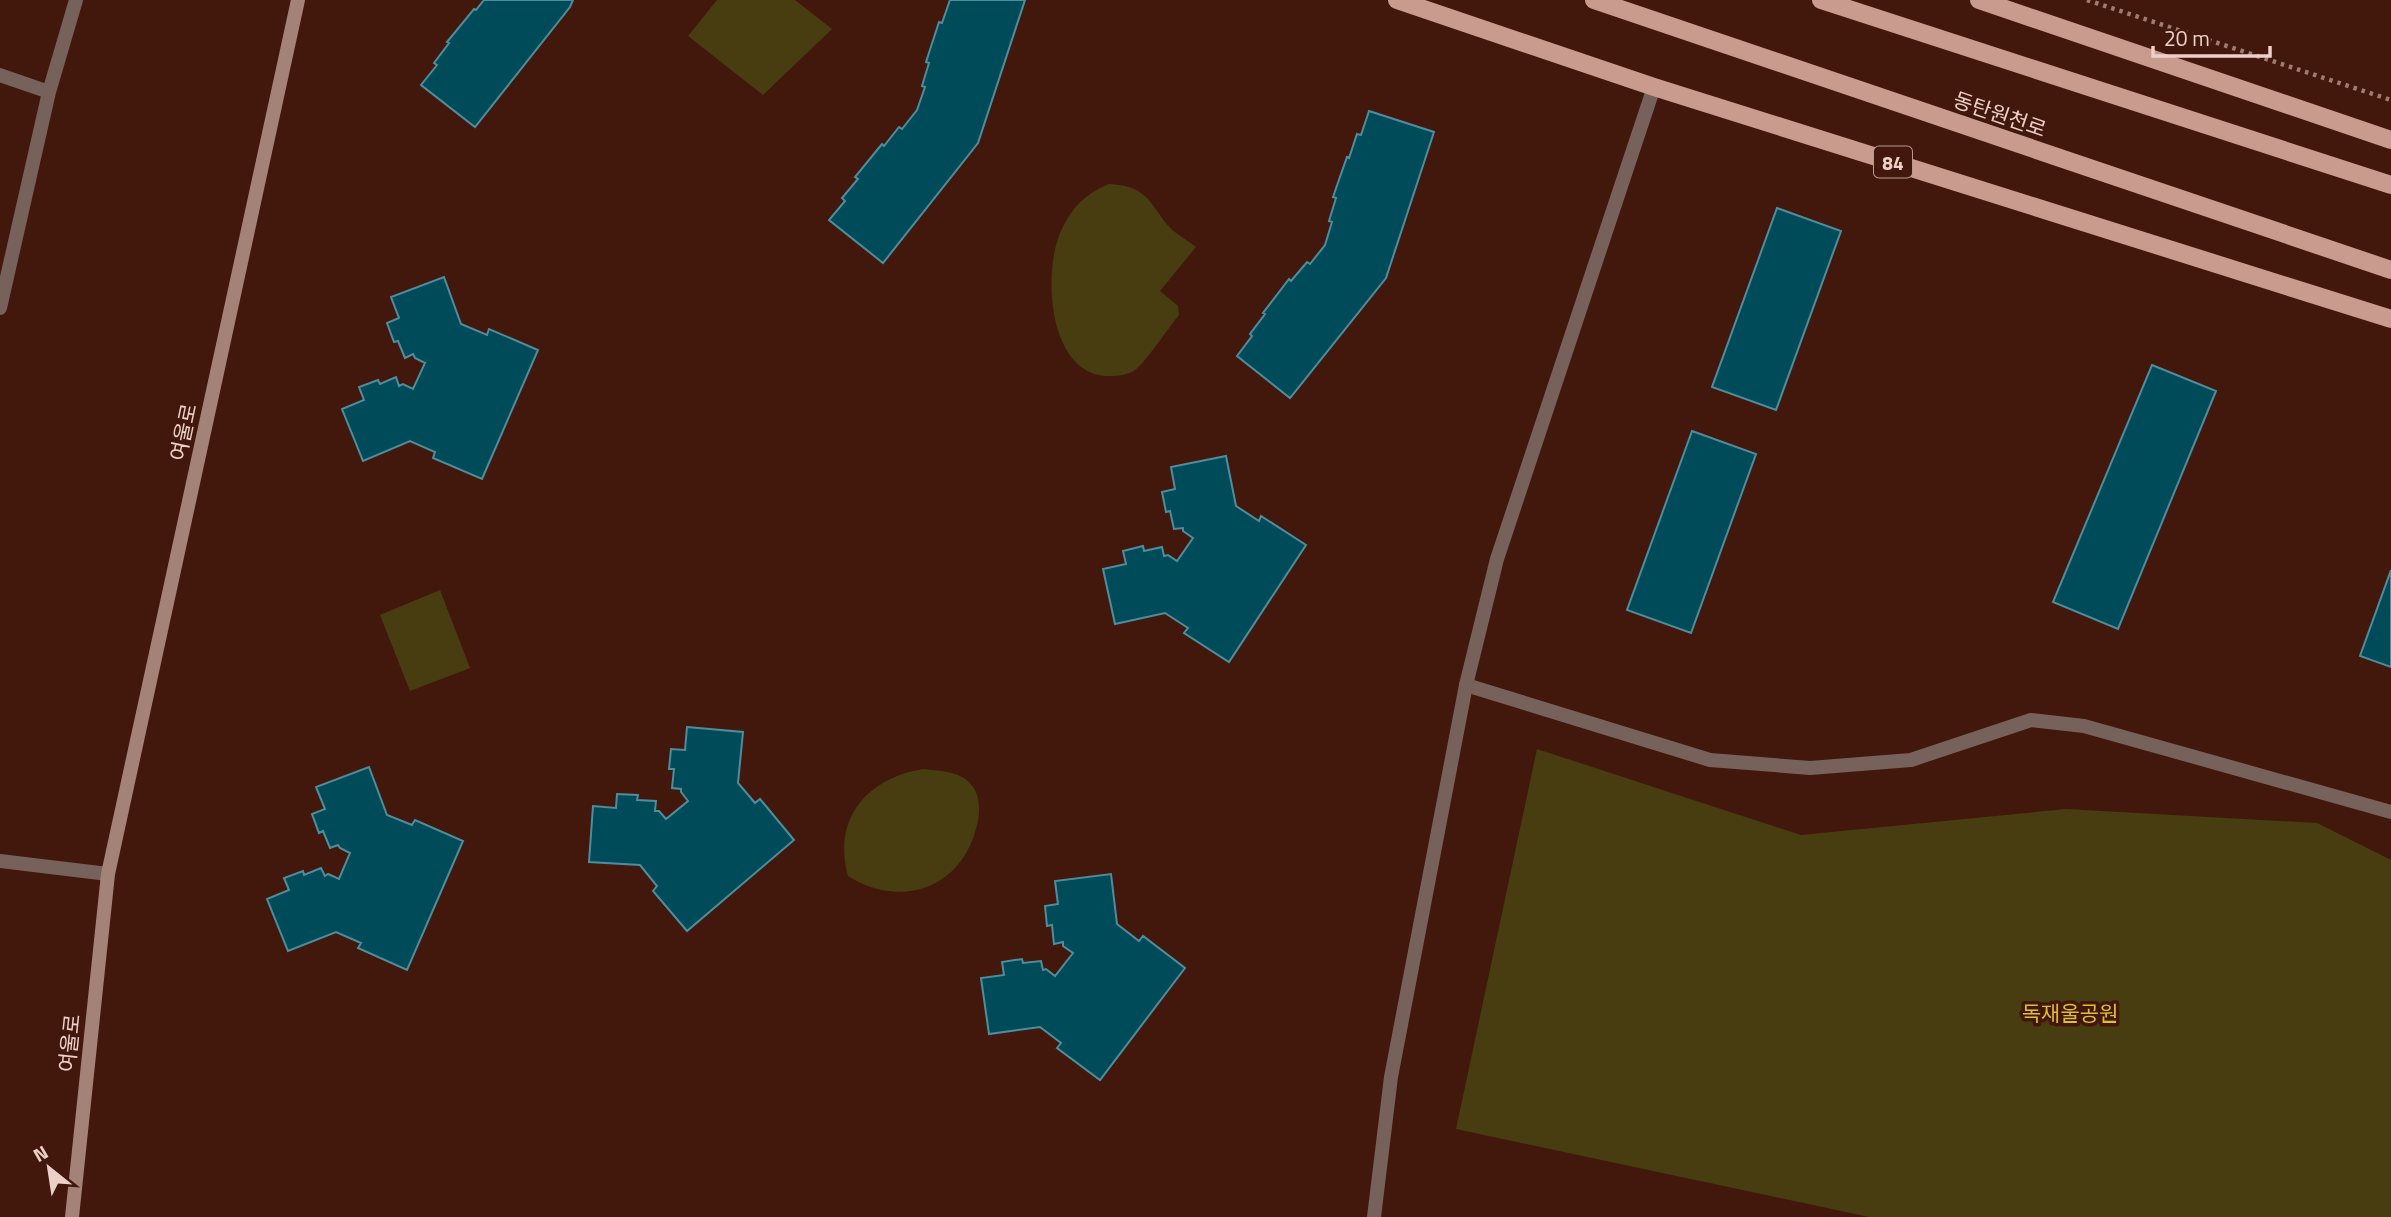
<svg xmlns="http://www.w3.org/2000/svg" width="2391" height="1217" font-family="'Titillium Web','Noto Sans KR',sans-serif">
<rect width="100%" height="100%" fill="#42180d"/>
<path fill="#473d11" d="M717 0H795L832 29 763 95 688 36Z
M1109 184C1143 186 1147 197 1165 222 1172 232 1186 239 1196 247L1160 291 1178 306 1179 315C1169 327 1146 362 1135 370 1128 375 1118 376 1110 376 1048 377 1042 272 1061 231 1071 208 1086 193 1109 184Z
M440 590 470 668 410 691 380 615Z
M1537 749 1801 835 2066 809 2317 823 2391 860V1217H1869L1456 1129Z
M923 769C940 771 963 771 973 787 981 798 980 816 976 829 960 889 900 909 848 876 832 819 867 778 923 769Z"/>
<path fill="#004b59" stroke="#4f8d9c" stroke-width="2" d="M484 0H573L570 7 475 127 421 85 437 65 434 63 449 43 447 42 474 9 476 10Z
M950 0H1025L978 143 883 263 829 220 845 201 842 198 858 179 855 177 882 144 884 146 899 127 902 129 917 110 925 87 922 86 929 63 926 62 939 22 942 23Z
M1369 111 1434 132 1386 278 1290 398 1237 356 1252 336 1250 334 1265 314 1263 313 1289 279 1291 281 1307 262 1310 264 1325 245 1332 222 1329 221 1336 198 1333 197 1347 157 1349 158 1357 134 1361 135Z
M1777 208 1841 231 1776 410 1712 387Z
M444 277 461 324 487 335 489 329 538 350 482 479 433 458 435 452 410 441 363 461 342 409 364 400 359 387 378 380 380 384 396 377 399 386 403 384 413 389 425 363 415 358 413 354 405 358 398 341 394 342 387 323 399 318 391 297Z
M2152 365 2216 391 2118 629 2053 602Z
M1692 431 1756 454 1691 633 1627 610Z
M1226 456 1236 506 1259 521 1261 516 1306 545 1229 662 1184 633 1188 628 1165 613 1115 624 1103 569 1126 564 1123 551 1143 546 1144 551 1162 547 1164 556 1168 555 1177 561 1193 538 1183 531V528L1174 529 1170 511 1166 512 1162 492 1175 489 1171 467Z
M2391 570V667L2360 656Z
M687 727 743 732 738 783 755 803 760 799 794 840 687 931 653 891 657 886 640 865 589 862 593 806 616 808 617 794 638 795 637 800 656 801 655 811H659L666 819 688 801 681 792V789L672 788 674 769H669L671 749 685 750Z
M369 767 387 815 412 825 415 820 463 841 407 970 358 948 361 943 336 932 288 951 267 899 289 890 284 878 303 871 304 875 321 868 325 876 328 874 339 879 350 853 340 848 338 845 330 848 323 831 319 833 312 814 325 809 316 787Z
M1111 874 1117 924 1139 941 1143 936 1185 968 1100 1080 1057 1048 1061 1043 1040 1027 989 1034 981 978 1004 975 1002 962 1022 959 1023 963 1041 961 1043 970 1046 969 1055 976 1073 953 1063 946V942L1054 944 1052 925 1047 926 1045 906 1058 904 1055 881Z"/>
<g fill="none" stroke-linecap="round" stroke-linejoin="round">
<path stroke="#9f7c72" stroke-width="4.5" stroke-dasharray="3.5 5" stroke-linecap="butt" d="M2087 0 2391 100"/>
<path stroke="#77615b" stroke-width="14" d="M1466 685 1710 760 1810 768 1911 760 2031 720 2084 726 2391 812"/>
<path stroke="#77615b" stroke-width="14" d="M0 75 49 92
M0 308 49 92 76 0
M0 861 108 874
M1374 1217 1391 1077 1466 685 1497 559 1654 87"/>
<path stroke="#a58278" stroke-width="14" d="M72 1217 108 874 298 0"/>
<path stroke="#c99b8f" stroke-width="18" d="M1397 0 1654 87 2391 319
M1594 0 2391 270
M1821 0 2391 185
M1979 0 2391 140"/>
</g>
<g text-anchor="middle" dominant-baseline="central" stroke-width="7" stroke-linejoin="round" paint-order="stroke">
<rect fill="#42180d" stroke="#ba9990" stroke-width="2" x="1874" y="146.5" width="38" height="31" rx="5"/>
<g font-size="19" font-weight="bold" fill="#edd0c8">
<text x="1893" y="162">84</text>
</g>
<g font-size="21" fill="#edd0c8" stroke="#42180d">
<text transform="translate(2000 114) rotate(19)">동탄원천로</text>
<text transform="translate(183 432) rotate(-78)">여울로</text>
<text transform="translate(69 1043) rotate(-84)">여울로</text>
</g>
<g font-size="21" fill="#ddbe34" stroke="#42180d">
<text x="2070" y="1013">독재울공원</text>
</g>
</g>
<g transform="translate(49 1168) rotate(330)" stroke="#42180d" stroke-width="5" paint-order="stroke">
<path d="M0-5L12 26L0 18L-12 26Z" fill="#edd0c8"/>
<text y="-10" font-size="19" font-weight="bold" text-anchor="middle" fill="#edd0c8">N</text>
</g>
<path d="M2153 46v10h117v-10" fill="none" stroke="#edd0c8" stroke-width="3.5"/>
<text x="2164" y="46" font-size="21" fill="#edd0c8" stroke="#42180d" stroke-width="5" paint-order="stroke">20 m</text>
</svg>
